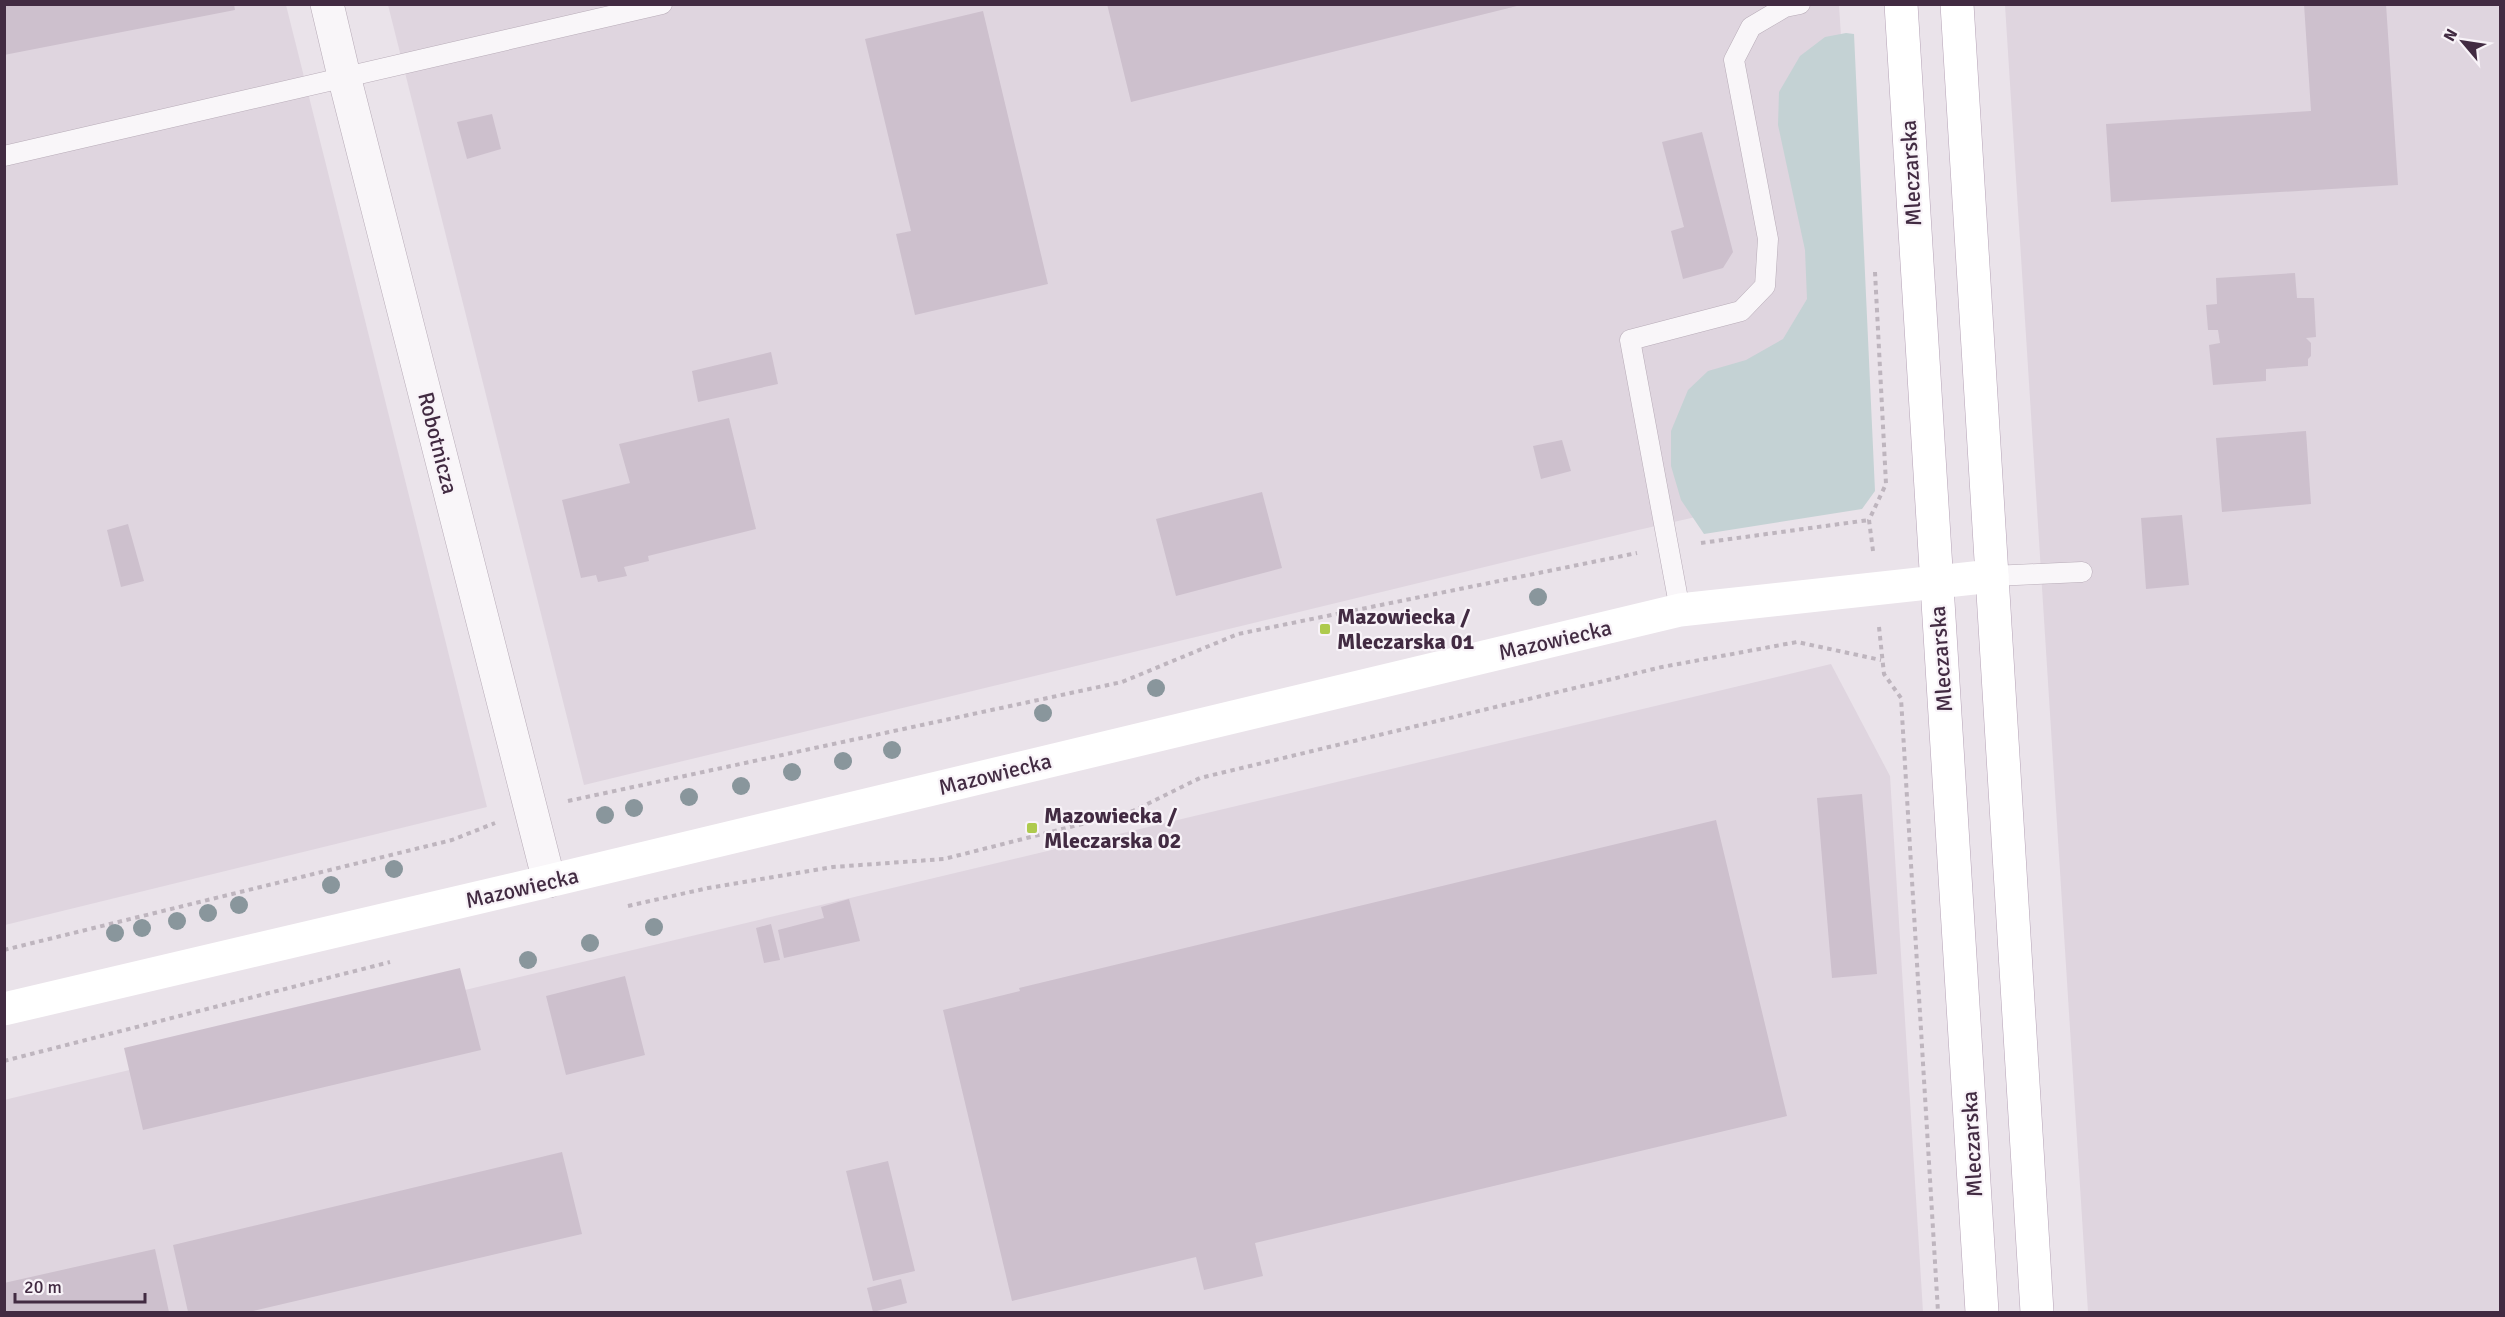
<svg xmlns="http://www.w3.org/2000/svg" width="2505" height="1317" font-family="Signika,sans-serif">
<rect width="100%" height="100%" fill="#eae3ea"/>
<path fill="#dfd5df" d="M4 5H286L487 807 5 925Z
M388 5H1839L1869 478 1638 530 584 785Z
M2005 5H2500V1312H2088Z
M1831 664 1890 776 1923 1312H5L4 1100Z"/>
<path fill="#c4d2d4" d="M1846 33 1854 34 1875 491 1862 509 1704 534 1681 500 1671 466V431L1688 390 1708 371 1746 360 1783 339 1807 299 1805 250 1778 125 1779 92 1800 56 1825 37Z"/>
<path fill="#cdc0cd" d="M4 4H234L235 10 4 55Z
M1107 4H1521V5L1131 102Z
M2304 4H2386L2398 185 2111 202 2106 124 2311 111Z
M983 11 1048 284 915 315 896 234 911 231 865 39Z
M492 114 501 149 467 159 457 122Z
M1702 132 1733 252 1723 268 1683 279 1671 231 1684 227 1662 142Z
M2295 273 2297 298H2314L2316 337 2306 338 2311 343V356L2308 359V366L2266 369V381L2213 385 2209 345 2220 343 2218 330H2208L2206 305 2217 304 2216 278Z
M771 352 778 384 698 402 692 371Z
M729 418 756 529 648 556 649 561 624 567 627 576 598 582 596 575 581 578 562 500 630 483 619 444Z
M2306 431 2311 504 2222 512 2216 438Z
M1562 440 1571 471 1541 479 1533 446Z
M1262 492 1282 568 1176 596 1156 519Z
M2182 515 2189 585 2146 589 2141 518Z
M128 524 144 581 121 587 107 530Z
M1862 794 1877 974 1832 978 1817 798Z
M1716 820 1787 1116 1255 1243 1263 1276 1204 1290 1196 1257 1012 1301 943 1010 1020 991 1019 988Z
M849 899 860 941 784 958 778 930 824 918 821 907Z
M771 924 780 960 764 963 756 928Z
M460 968 481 1050 143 1130 124 1048Z
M625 976 645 1055 566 1075 546 996Z
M562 1152 582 1234 249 1312H188L173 1245Z
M888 1161 915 1271 873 1281 846 1171Z
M155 1249 169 1312H5L4 1283Z
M901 1279 907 1303 873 1312 867 1288Z"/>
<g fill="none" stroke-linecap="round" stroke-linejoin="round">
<defs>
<path id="lane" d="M4 156 662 4
M1992 576 2082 572
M1680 610 1630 340 1741 311 1765 286 1768 239 1734 60 1751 27 1785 7 1800 4"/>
<path id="street" d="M327 4 344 76 549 881"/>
<path id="primary" d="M1901 4 1982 1312
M1957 4 2037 1312"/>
</defs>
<use href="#lane" stroke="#b8acb8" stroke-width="21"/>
<use href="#street" stroke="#b8acb8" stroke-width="34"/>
<use href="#primary" stroke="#b5a2b6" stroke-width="34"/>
<path stroke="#beb5be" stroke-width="4" stroke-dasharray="4.5 4.5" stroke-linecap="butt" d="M1701 543 1869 520
M1873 551 1869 520 1886 484 1875 272
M1879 627 1884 674 1901 698 1938 1312
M568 801 1122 682 1238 634 1637 553
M628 906 708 888 833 867 944 859 1133 811 1200 778 1662 667 1797 642 1881 660
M4 950 452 840 495 823
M4 1061 390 962"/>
<use href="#lane" stroke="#f9f6f9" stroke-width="20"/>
<use href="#street" stroke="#f9f6f9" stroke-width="33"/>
<path stroke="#fff" stroke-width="33" d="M4 1009 549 881 1680 610 1992 576"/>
<use href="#primary" stroke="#fff" stroke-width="33"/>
</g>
<g fill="#89969c">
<circle cx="1538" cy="597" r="9"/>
<circle cx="1156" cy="688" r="9"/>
<circle cx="1043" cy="713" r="9"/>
<circle cx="892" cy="750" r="9"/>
<circle cx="843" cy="761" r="9"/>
<circle cx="792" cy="772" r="9"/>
<circle cx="741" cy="786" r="9"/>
<circle cx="689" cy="797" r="9"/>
<circle cx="634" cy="808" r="9"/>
<circle cx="605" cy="815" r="9"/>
<circle cx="394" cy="869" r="9"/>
<circle cx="331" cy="885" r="9"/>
<circle cx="239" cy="905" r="9"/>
<circle cx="208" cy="913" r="9"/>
<circle cx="177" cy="921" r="9"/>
<circle cx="654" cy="927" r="9"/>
<circle cx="142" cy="928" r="9"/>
<circle cx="115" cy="933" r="9"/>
<circle cx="590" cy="943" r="9"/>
<circle cx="528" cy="960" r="9"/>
</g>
<g fill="#aeca4d" stroke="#f8f3f8" stroke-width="2">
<rect x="1319" y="623" width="12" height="12" rx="3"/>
<rect x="1026" y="822" width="12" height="12" rx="3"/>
</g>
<g text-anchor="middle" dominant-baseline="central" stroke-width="4.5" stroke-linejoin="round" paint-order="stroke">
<g font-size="22" fill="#422b42" stroke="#f8f3f8">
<text transform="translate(1911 173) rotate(-93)">Mleczarska</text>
<text transform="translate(438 443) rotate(76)">Robotnicza</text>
<text transform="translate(1555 640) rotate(-13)">Mazowiecka</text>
<text transform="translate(1941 659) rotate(-94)">Mleczarska</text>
<text transform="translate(995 774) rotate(-14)">Mazowiecka</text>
<text transform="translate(522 888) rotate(-13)">Mazowiecka</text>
<text transform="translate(1972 1144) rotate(-93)">Mleczarska</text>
</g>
<g font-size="22" font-weight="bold" fill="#422b42" stroke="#f8f3f8" text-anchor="start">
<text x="1337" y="616">Mazowiecka /<tspan x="1337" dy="25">Mleczarska 01</tspan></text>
<text x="1044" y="815">Mazowiecka /<tspan x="1044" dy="25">Mleczarska 02</tspan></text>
</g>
</g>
<rect width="2505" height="1317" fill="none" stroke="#422b42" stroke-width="12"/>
<g transform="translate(2463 42) rotate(299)" stroke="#f8f3f8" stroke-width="4.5" paint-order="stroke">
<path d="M0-4.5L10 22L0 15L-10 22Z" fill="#422b42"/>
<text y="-9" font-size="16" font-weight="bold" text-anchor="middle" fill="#422b42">N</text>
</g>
<path d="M15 1293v9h130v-9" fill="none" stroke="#422b42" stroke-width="3"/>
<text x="24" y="1293" font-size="18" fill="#422b42" stroke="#f8f3f8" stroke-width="4.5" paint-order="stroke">20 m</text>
</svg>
